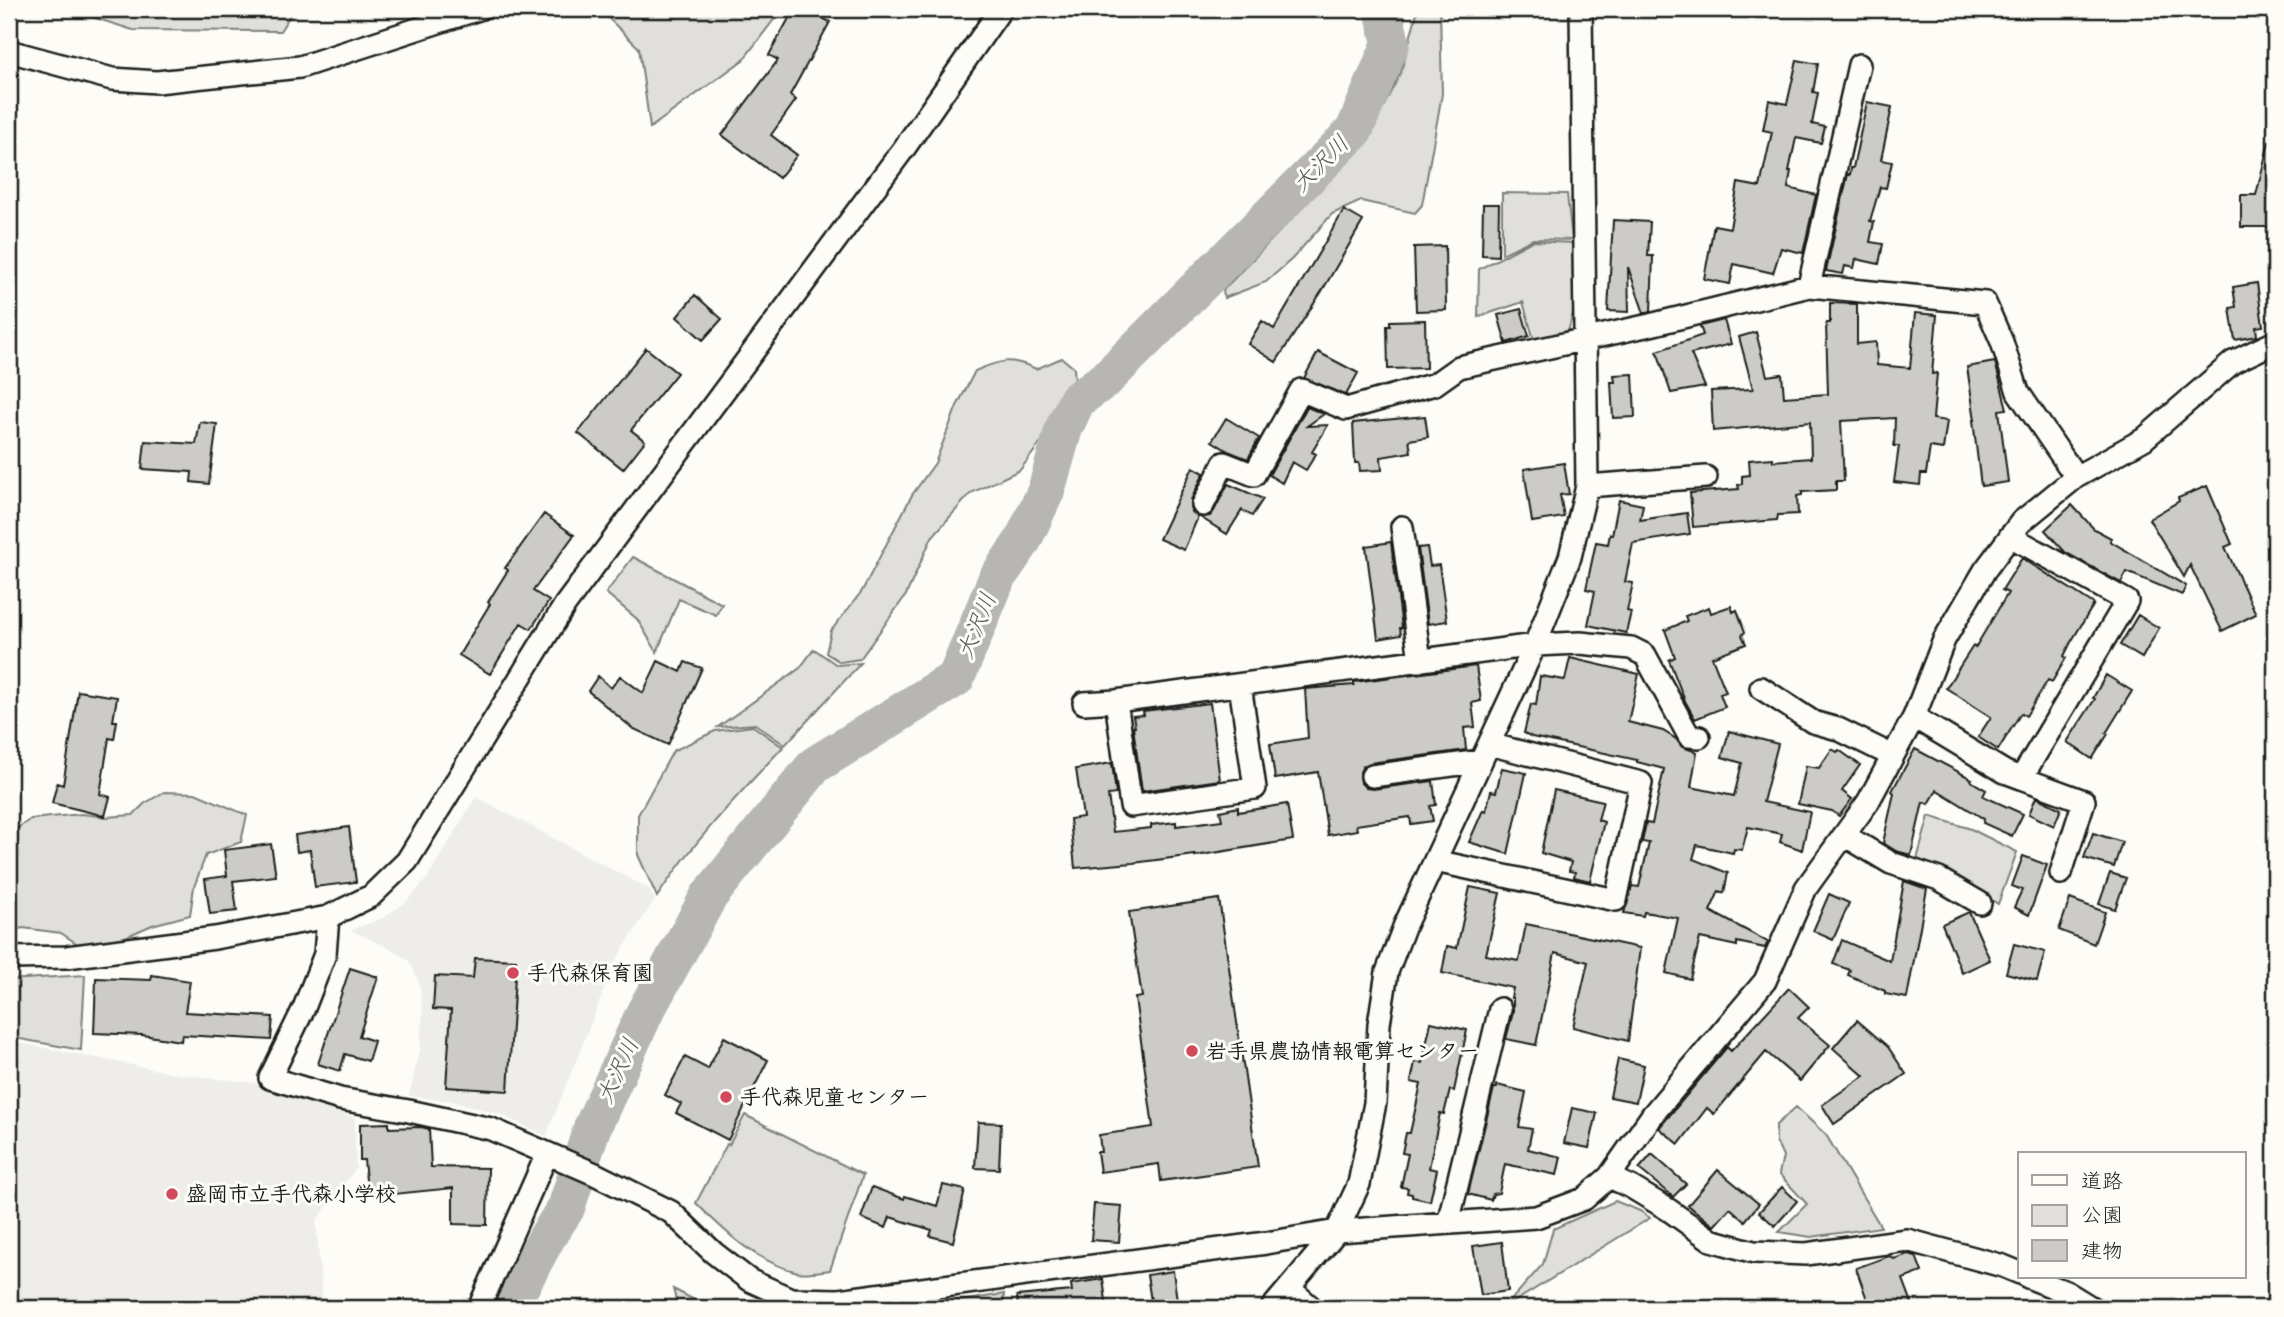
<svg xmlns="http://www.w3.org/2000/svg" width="2284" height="1317" font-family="'Architects Daughter','Klee One',sans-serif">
<rect width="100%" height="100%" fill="#fdfcf7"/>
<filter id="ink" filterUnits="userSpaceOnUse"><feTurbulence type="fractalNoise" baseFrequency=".0143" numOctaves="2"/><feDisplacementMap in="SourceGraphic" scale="14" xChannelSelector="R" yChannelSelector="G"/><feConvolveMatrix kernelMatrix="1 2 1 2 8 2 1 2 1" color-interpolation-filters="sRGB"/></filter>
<g filter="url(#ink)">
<path fill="#eeede9" d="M476 797 649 889 655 899 616 960 546 1136 499 1114 452 1101 409 1096 420 1050 423 1011 419 983 410 962 395 951 351 930 383 918 406 902 426 880Z
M9 1041 178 1074 254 1083 355 1118 356 1168 316 1221 323 1308H9Z"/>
<path fill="#e0dfdb" stroke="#7e7e7c" stroke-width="2" d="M81 9H294L280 31 133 30 79 13Z
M599 9H782L743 60 650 128 639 48Z
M1418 9H1440L1442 94 1422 205 1415 213 1361 201 1332 214 1292 259 1266 282 1224 298 1223 290 1366 142 1401 72Z
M1502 193 1567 194 1572 240 1533 239 1502 254Z
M1532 241 1573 243 1575 305 1567 336 1534 340 1523 302 1478 317 1479 269Z
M1062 358 1074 368 1075 383 1051 429 1020 470 971 493 932 537 906 595 860 659 840 662 826 653 831 631 862 591 912 495 935 463 957 406 975 371C1000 360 1011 357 1036 369Z
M633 557 722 604 716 615 679 599 657 652 637 619 606 593Z
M814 649 837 665 861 663 785 745 755 724 718 727 800 668Z
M753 726 783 747C738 795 693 842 657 897L638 855V815L673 751 715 731Z
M164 792 195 793 247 815 241 842 206 855 194 887 190 915 152 925 114 942 82 947 61 933 23 928 9 931V834L31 819 82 814 106 817 133 815 144 804Z
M1929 816 1971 829 2017 852 1998 904 1946 872 1916 863Z
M85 975 81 1050 9 1037V980Z
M1796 1107 1826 1135 1881 1227 1811 1237 1779 1232 1807 1204 1779 1174 1783 1156 1776 1141V1125Z
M745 1115 863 1175 830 1270C820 1271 807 1274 798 1272 756 1262 725 1232 696 1203L727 1144 729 1145Z
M1615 1201 1640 1211 1650 1218 1504 1308 1543 1264 1553 1229Z
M673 1289 710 1308H678Z
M1004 1294 1003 1308H918Z"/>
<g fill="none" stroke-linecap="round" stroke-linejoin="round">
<path stroke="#b7b6b2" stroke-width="38" d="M509 1308 547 1237 566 1208 592 1128 645 1012 709 896 815 765 956 678 997 578 1022 542 1046 491 1064 428 1077 400 1106 379 1354 131 1391 43 1383 9"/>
</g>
<path fill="#cccbc8" stroke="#1c1c1c" stroke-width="2" d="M794 9H806L830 22 790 95 796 100 771 135 797 155 779 178 722 135 778 60 769 55Z
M1797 60 1818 64 1813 92 1818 93 1812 124 1825 127 1821 143 1796 138 1789 171H1791L1788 188 1816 195 1803 253 1781 248 1773 273 1734 264 1730 284 1704 279 1714 225 1730 228 1738 183 1760 187 1772 132 1763 130 1769 100 1787 104Z
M1867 102 1892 107 1881 160 1892 162 1886 188 1880 187 1870 221 1874 222 1870 242 1883 244 1879 264 1856 259 1854 268 1845 266 1843 274 1826 271 1848 174 1850 175 1851 168H1853Z
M2269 142 2275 143V227H2241V195H2256Z
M1483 204H1499L1498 256 1482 255Z
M1344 210 1363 221 1322 291 1276 362 1248 344 1262 321 1274 329Z
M1613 220 1650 222 1648 256H1653L1651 311 1644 313 1628 267 1629 312 1608 311Z
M1445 246 1446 310 1416 311 1414 247Z
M2257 283 2263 326 2256 327 2257 336 2235 340 2230 308 2236 307 2233 287Z
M695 295 722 319 703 340 677 317Z
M1830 303 1857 304V344L1876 342 1877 365 1910 368 1915 313 1937 315 1932 374 1937 373 1933 419 1947 421 1943 449 1930 447 1926 474H1921L1920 485 1894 482 1899 446H1894L1895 418 1841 421 1844 481H1836V490L1802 492V495L1797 496 1798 514 1778 515 1777 520 1693 527 1690 493 1739 489 1738 485 1742 484V476L1750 475 1749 460 1773 458V461L1811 458 1810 422 1713 431 1711 391 1753 389 1739 337 1756 332 1767 376 1782 374 1784 397 1828 394 1826 323H1830Z
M1521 309 1529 336 1506 343 1498 315Z
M1425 320 1426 368 1388 369 1387 326H1390V321Z
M1724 320 1731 344 1691 354 1705 387 1671 393 1657 351 1703 335 1700 326Z
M646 348 677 373 631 430 645 441 623 469 578 433Z
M1318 352 1358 373 1346 395 1304 378Z
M1995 362 2007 409 1999 410 2008 482 1981 486 1973 420H1975L1967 367Z
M1633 374 1635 417 1613 418 1611 382H1615L1614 375Z
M1307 407 1324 414 1307 426 1328 425 1312 452 1316 454 1306 470 1292 462 1282 483 1269 475Z
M1425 416 1428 437 1409 440 1411 452 1381 457 1382 470 1360 471 1359 463H1355L1353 423Z
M1226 418 1259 438 1248 459 1228 451 1212 441Z
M200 422 217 424 209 484 191 482 192 472 142 469 145 441 196 444Z
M1564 463 1569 494 1560 495 1564 517 1532 522 1524 469Z
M1193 467 1204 473 1191 500 1192 512 1198 517 1184 550 1159 539Z
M1228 484 1263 499 1252 516 1242 510 1227 534 1200 517 1210 516 1214 511Z
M2207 486 2232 544 2225 547 2256 614 2222 631 2190 565 2184 577 2149 519 2179 501 2178 498Z
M1619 500 1643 505 1640 520 1687 513 1690 534 1633 543 1625 582 1633 583 1627 611 1631 612 1626 633 1588 625 1595 591 1586 589 1596 542 1608 544 1610 534 1612 535Z
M2072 505 2094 529 2111 538 2110 541 2186 586 2182 595 2127 572 2121 583 2065 552 2045 530Z
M544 514 574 535 533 591 549 601 531 629 521 623 490 674 459 655 490 604 488 602 508 570 505 568Z
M1391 542 1402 628H1400L1401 635 1378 639 1366 546Z
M1427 547 1430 566 1439 565 1447 621 1428 624 1418 548Z
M2022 558 2094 604 2071 642 2064 656 2066 658 2052 682 2048 680 2026 716 2021 713 1998 750 1978 737 1991 717 1946 688 1973 646 1975 648 2008 593 2002 590Z
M1731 606 1733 612 1737 610 1745 632 1742 635 1746 644 1712 657 1726 692 1720 694 1725 707 1695 719 1685 701 1669 660 1675 657 1665 630 1687 621 1685 616 1709 607 1711 613Z
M2138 615 2159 628 2142 658 2120 645Z
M1570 658 1639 674 1628 722 1663 731 1676 739 1682 747 1697 752 1691 787 1734 796 1742 763 1722 757 1729 731 1778 744 1763 802 1810 812 1802 850 1780 842 1782 834 1748 827 1742 850 1734 849 1733 853 1697 845 1693 859 1728 873 1724 893 1719 891 1710 911 1768 942 1765 948 1737 942V946L1700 938 1690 979 1666 973 1678 918 1644 912 1643 916 1624 913 1632 886 1639 887 1649 843 1642 842 1646 823 1652 824 1664 769 1637 762V760L1532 737 1524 733 1531 704 1536 705 1540 676 1565 680Z
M658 661 681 672 685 662 702 668 668 745 632 728 588 691 598 676 611 688 620 676 643 693Z
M1476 666 1481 701 1472 703 1475 727 1464 728 1466 750 1370 763 1363 766 1360 772 1361 783 1366 788 1373 789 1433 781 1436 805 1430 806 1433 821 1411 824 1410 817 1356 825 1357 830 1328 835 1318 772 1275 779 1270 744 1308 738 1305 689 1354 685V682Z
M2106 675 2132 691 2106 733 2108 734 2092 759 2067 742 2095 699 2093 698Z
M78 691 117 697 113 721H117L114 739 109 738 100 794 110 797 105 816 52 803 57 783 63 785Z
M1210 703 1220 780 1142 791 1133 727H1135L1133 716 1144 715 1143 711Z
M1832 749 1837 752 1839 750 1860 765 1842 791 1852 799 1839 816 1832 811 1798 804 1806 766 1819 768Z
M1915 749 1972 779 1971 781 1986 790 1983 796 2023 814 2012 836 1983 823 1984 819 1937 790 1929 804 1923 802 1911 855 1896 851 1883 843 1894 793 1892 791Z
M1112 763 1116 794 1108 795 1113 832 1151 828V825L1176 822V826L1222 820 1220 811 1238 807V812L1287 804 1293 840 1195 856V855L1133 863 1075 868 1070 819 1083 817 1076 769Z
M1502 768 1526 773 1508 854 1469 842 1483 810 1486 811 1491 791 1496 792Z
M1554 790 1603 801 1598 820 1604 822 1590 881 1574 877 1575 872 1569 871 1571 862 1541 853Z
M2036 797 2061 809 2054 826 2029 814Z
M349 827 356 882 315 887 310 850 297 852 295 835Z
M2093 833 2122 842 2114 867 2084 858Z
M271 844 276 876 233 881 237 911 210 914 205 879 227 876 224 850Z
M2023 856 2047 865 2029 915 2014 907 2022 890 2012 886Z
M2110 873 2126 878 2115 909 2099 904Z
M1904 881 1927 889 1907 998 1885 994V991L1848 975 1850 970 1833 964 1842 940 1890 961Z
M1470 887 1500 893 1486 955 1519 961 1526 924 1640 948 1628 1041 1573 1027 1588 962 1555 953 1536 1045 1506 1039 1513 1012V998H1511L1513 988 1442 973 1447 946 1457 948Z
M1829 894 1849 903 1833 940 1813 931Z
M1219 899 1258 1167 1161 1181 1159 1164 1100 1172 1097 1152H1101L1099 1135 1153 1127 1135 998 1142 997 1129 912Z
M2070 899 2105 912 2094 944 2059 930Z
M1969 912 1990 960 1962 973 1942 924Z
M2014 944 2045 952 2037 981 2006 973Z
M475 958 516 960 508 1091 446 1087 451 1010 433 1009 435 976 473 978Z
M350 968 378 977 359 1036 374 1041 368 1061 345 1054 340 1071 318 1064Z
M152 975 190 981 185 1012 273 1017 271 1040 182 1035 181 1041 142 1035 94 1033 96 978 151 980Z
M1789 988 1809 1007 1798 1018 1830 1045 1800 1081 1766 1052 1714 1114 1707 1108 1679 1144 1659 1128 1727 1047 1731 1051Z
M1857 1020 1888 1047 1906 1074 1834 1124 1822 1105 1864 1076 1833 1048Z
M1431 1022 1467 1030 1454 1091 1450 1090 1444 1114 1440 1113 1429 1168 1437 1170 1430 1201 1412 1197V1194L1407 1193 1408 1188 1401 1187 1408 1154 1402 1153 1406 1133H1410L1421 1084 1411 1082 1415 1062 1422 1063Z
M724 1037 768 1060 728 1140 676 1113 681 1104 665 1095 685 1057 708 1069Z
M1618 1059 1644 1065 1636 1102 1610 1097Z
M1497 1085 1526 1092 1519 1127 1532 1129 1528 1149 1561 1157 1557 1175 1505 1164 1499 1193 1493 1194 1491 1200 1468 1194 1494 1088H1497Z
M1572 1108 1597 1113 1589 1148 1564 1143Z
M978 1122 1001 1123 999 1169 975 1168Z
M389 1123V1128L421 1127 429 1129 431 1167 488 1168 487 1225 453 1224V1188L374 1196V1189L367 1190 364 1160H360V1124Z
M1652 1154 1686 1184 1673 1197 1639 1169Z
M1718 1170 1759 1204 1745 1221 1730 1208 1714 1226 1688 1205Z
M943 1185 965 1190 953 1242 930 1236 932 1230 890 1217 886 1228 861 1218 872 1187 904 1199 905 1196 937 1206Z
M1782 1187 1797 1201 1775 1226 1759 1212Z
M1094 1204 1122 1206 1119 1242 1091 1240Z
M1502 1242 1508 1291 1481 1295 1473 1246Z
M1908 1254 1916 1256 1922 1272 1903 1279 1912 1303 1899 1308H1870L1856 1268 1889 1256 1894 1259Z
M1173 1271 1178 1308H1152L1147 1275Z
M1103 1279 1107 1308H1018L1017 1296 1072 1291 1071 1284Z"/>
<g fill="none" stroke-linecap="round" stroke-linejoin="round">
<defs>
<path id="minor" d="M9 51 112 79 157 82 300 67 479 9
M1809 286 1859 65
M1587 486 1706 477
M1203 505 1224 463 1254 475 1301 390 1346 409 1435 384 1459 367 1650 325 1809 286 1985 303 2002 342 2018 392 2076 477
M1402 527 1420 661
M2010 536 2127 601 2022 777
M1761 688 1813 722 1838 729 1893 756
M1116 701 1131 806 1255 788 1240 685
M1084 703 1116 701 1535 645 1580 643 1631 648 1645 655 1689 736 1699 737
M1914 717 2005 772 2084 801 2061 873
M1372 776 1481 761
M1844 835 1891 863 1939 879 1980 903
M1435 861 1616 900 1641 783 1489 744
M328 917 325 954 304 1008 270 1078 340 1099 409 1111 491 1129 595 1174 671 1212 714 1253 749 1280 791 1299 839 1300 1266 1243 1337 1231 1536 1217 1584 1199 1609 1177 1653 1114 1765 981 1806 888 1868 802 1914 717 1944 640 1985 570 2021 522 2076 477 2144 439 2233 362 2275 342
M9 958 67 957 215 938 328 917 371 896 407 861 565 605 905 147 1001 9
M1609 1177 1631 1187 1669 1210 1711 1240 1754 1252 1806 1254 1907 1240 2003 1266 2020 1273
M1448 1223 1500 1009
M2028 1277 2066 1292 2092 1308
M1289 1288 1312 1308
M479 1308 547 1154
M1272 1308 1337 1231 1359 1184 1375 1103 1379 1024 1387 972 1404 927 1535 645 1570 557 1587 486 1581 9"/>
</defs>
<use href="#minor" stroke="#1c1c1c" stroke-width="26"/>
<use href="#minor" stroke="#fdfcf7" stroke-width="21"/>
</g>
</g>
<g fill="#d1495b" stroke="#fdfcf7" stroke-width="2.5">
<circle cx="513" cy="973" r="7"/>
<circle cx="1192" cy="1051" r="7"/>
<circle cx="726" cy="1097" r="7"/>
<circle cx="172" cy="1194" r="7"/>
</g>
<g text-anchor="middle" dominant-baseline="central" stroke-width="6" stroke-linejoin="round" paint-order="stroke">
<g font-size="21" font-weight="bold" fill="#1c1c1c" stroke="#fdfcf7" text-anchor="start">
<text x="527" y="973">手代森保育園</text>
<text x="1206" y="1051">岩手県農協情報電算センター</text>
<text x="740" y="1097">手代森児童センター</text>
<text x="186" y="1194">盛岡市立手代森小学校</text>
</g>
<g font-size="23" font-style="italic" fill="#5a5a58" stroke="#fdfcf7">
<text transform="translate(1321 164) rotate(-45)">大沢川</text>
<text transform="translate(977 626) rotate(-68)">大沢川</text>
<text transform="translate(618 1071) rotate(-65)">大沢川</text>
</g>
</g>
<rect width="2284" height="1317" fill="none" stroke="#fdfcf7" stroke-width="35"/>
<rect x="18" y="18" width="2249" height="1282" fill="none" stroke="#1c1c1c" stroke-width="2.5" filter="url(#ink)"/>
<rect x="2018" y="1152" width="228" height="126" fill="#fdfcf7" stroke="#a3a29f" stroke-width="2"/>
<rect x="2032" y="1175" width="35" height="10" fill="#fdfcf7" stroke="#a3a29f" stroke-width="2"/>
<text x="2081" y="1188" font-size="21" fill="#1c1c1c">道路</text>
<rect x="2032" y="1205" width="35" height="21" fill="#e0dfdb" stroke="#a3a29f" stroke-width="2"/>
<text x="2081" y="1222" font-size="21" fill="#1c1c1c">公園</text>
<rect x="2032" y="1240" width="35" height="21" fill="#cccbc8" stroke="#a3a29f" stroke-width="2"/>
<text x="2081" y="1258" font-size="21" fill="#1c1c1c">建物</text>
</svg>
